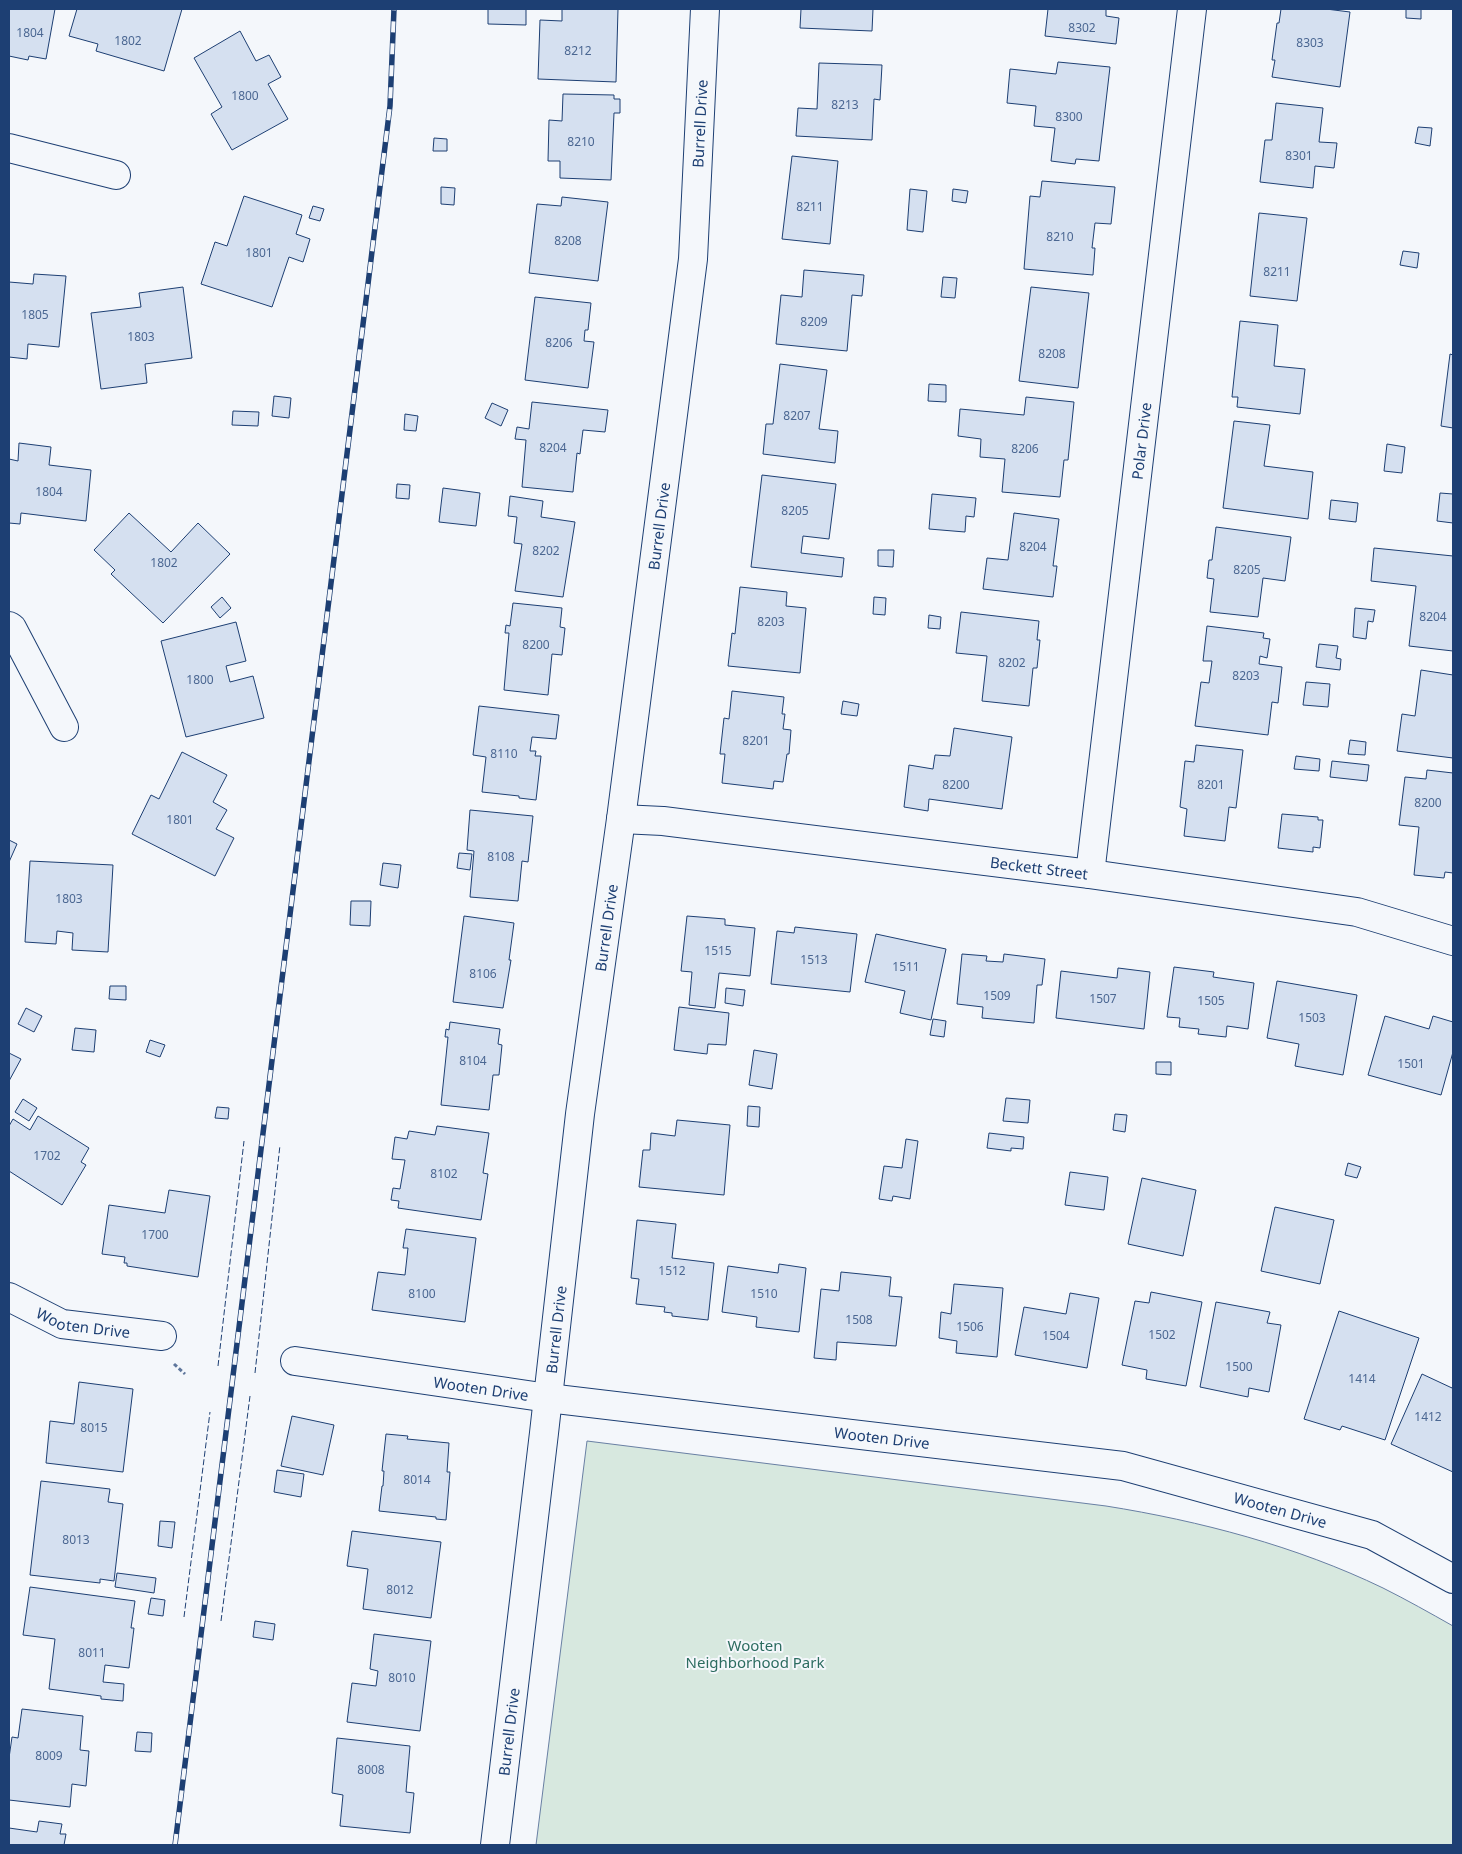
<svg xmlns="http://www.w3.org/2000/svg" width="1462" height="1854" font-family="'Noto Sans',sans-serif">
<rect width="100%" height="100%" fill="#f4f7fb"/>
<path fill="#d7e8df" stroke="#687fa3" d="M587 1441 1106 1506C1200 1521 1296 1546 1383 1588 1407 1600 1430 1613 1453 1626V1845H536Z"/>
<path fill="#d5e0f0" stroke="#1d3f73" d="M9 9H55L46 59 29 56 28 60 9 56Z
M77 9H182L164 71 96 51 98 44 69 36Z
M488 9H526V25L488 24Z
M562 9H618L616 82 538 79 540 20 562 21Z
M801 9H873L872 31 800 28Z
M1048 9H1106V16L1119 18 1116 44 1045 36Z
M1281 9H1326L1350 12 1340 87 1272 77 1275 60H1272L1277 23H1279Z
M1406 9H1421V19L1406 18Z
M240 31 256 61 269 55 281 77 268 84 288 119 232 150 211 114 222 107 194 58Z
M1058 62 1110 67 1099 161 1076 159 1075 164 1051 161 1055 128 1034 126 1036 106 1007 103 1010 69 1056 74Z
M819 63 882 65 880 100 874 99 872 140 796 136 798 108 817 109Z
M563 94 614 95V99H620V113H614L611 180 560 178V161H548L549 120 562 121Z
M1276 103 1323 108 1319 142 1337 143 1334 168 1315 166 1313 188 1260 182 1265 140H1272Z
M1418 127 1432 128 1430 146 1415 143Z
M434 138 447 139V151H433Z
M792 156 838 161 830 244 782 239Z
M1042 181 1115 187 1111 224 1095 223 1092 248H1095L1093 275 1024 269 1030 196 1040 197Z
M441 187 455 188 454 205 441 204Z
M910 189 927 191 923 232 907 230Z
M953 189 968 191 966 203 952 201Z
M244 196 302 215 296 234 310 239 303 262 289 257 272 307 201 284 215 242 227 246Z
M562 197 608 202 598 281 529 273 537 204 561 206Z
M313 206 324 209 320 221 309 218Z
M1259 213 1307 218 1297 301 1250 296Z
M1403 251 1419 253 1417 268 1400 265Z
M804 270 864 275 862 296 852 295 847 351 776 344 781 295 802 297Z
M34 274 66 276 59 347 28 344 27 359 9 357V282L33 284Z
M943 277 957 278 955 298 941 297Z
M183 287 192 358 145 364 147 383 101 389 91 313 141 307 139 293Z
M1031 287 1089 293 1078 388 1019 381Z
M535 297 591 303 588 330H585L584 341 594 342 588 388 525 380Z
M1240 321 1278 325 1274 366 1305 369 1300 414 1237 407 1238 397H1232Z
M1450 354 1453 355V428L1441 426Z
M780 364 827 370 819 429 838 431 835 463 763 454 766 424H773Z
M929 384 946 385V402L928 401Z
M274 396 291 398 289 418 272 416Z
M1026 397 1074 402 1068 460H1064L1060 497 1002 492 1005 459 980 457 981 439 958 436 960 409 1024 415Z
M532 402 608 410 605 432 583 430 580 454 577 453 573 492 522 487 526 440 515 439 517 427 529 429Z
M492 403 508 410 501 426 485 418Z
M233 411 259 412 258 426 232 425Z
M405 414 418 416 416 431 404 430Z
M1234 421 1270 425 1264 466 1313 472 1308 519 1223 508Z
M19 443 51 447 49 465 91 470 86 521 21 513 20 524 9 523V459L18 461Z
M1387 444 1405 447 1402 473 1384 471Z
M762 475 836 484 829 539 803 536 801 553 844 558 842 577 751 567Z
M397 484 410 485 409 499 396 498Z
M443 488 480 493 476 526 439 522Z
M1440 493 1453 494V523L1437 521Z
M932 494 976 498 974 517 966 516 965 532 929 529Z
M510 496 543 501 541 517 575 522 563 597 515 591 522 544 514 543 517 517 508 516Z
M1331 500 1358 503 1356 522 1329 519Z
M129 513 171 552 198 523 230 554 163 623 111 574 115 570 94 550Z
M1014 513 1059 519 1053 566H1057L1053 597 983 589 987 558 1008 560Z
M1216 527 1291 537 1285 581 1263 578 1258 617 1210 612 1214 579 1207 578 1209 560H1212Z
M1374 548 1453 556V651L1409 646 1416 586 1371 581Z
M878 550H894L893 567 878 566Z
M740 587 787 592 786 606 806 608 800 673 728 666 732 633 735 634Z
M222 597 231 608 220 618 211 607Z
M874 597 886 598 885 615 873 614Z
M513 603 562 608 560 627 565 628 562 655 552 654 548 695 504 690 509 633H505L506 625 510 626Z
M1355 608 1375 610 1373 622 1368 621 1366 639 1353 637Z
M961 612 1039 621 1037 640H1040L1037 668H1033L1029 706 982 701 987 656 956 653Z
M929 615 941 617 940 629 928 628Z
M236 622 246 661 226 666 230 682 253 676 264 718 186 737 161 641Z
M1207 626 1264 633 1263 638 1270 639 1267 658 1260 656 1259 664 1282 667 1278 703 1272 702 1268 735 1195 726 1201 682 1209 683 1212 661H1203Z
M1319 644 1338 646 1336 658 1341 659 1340 670 1316 667Z
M1421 670 1453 675V758L1397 751 1402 714 1415 716Z
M1306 682 1330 684 1328 707 1303 705Z
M732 691 784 697 782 714H785L783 729 791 730 789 754H787L783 782 774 781 773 789 722 783 725 754H720L724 718 729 719Z
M843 701 859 704 857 716 841 714Z
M479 706 559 715 556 739 532 737 530 751H536L535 756H541L536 800 519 798V796L482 792 486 757 473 755Z
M954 728 1012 737 1002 809 929 799 928 811 904 807 909 765 933 769 935 755 950 756Z
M1350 740 1366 742 1365 755 1348 754Z
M1196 745 1243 750 1236 808 1229 807 1225 841 1184 836 1187 809 1180 807 1185 761 1194 762Z
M182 752 227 775 213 802 227 810 216 829 234 838 215 876 132 834 151 795 159 799Z
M1296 756 1320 759 1319 771 1294 769Z
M1332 761 1369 765 1367 781 1330 777Z
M1427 770 1453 773V873L1445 872 1444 878 1414 875 1419 827 1399 825 1405 777 1426 779Z
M470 810 533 816 528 862 522 861 518 901 470 897 474 851 467 850Z
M1282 814 1318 817V820H1323L1320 848 1313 847V852L1278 848Z
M9 840 17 844 9 862Z
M459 853 472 854 470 870 457 868Z
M30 861 113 865 108 952 72 950 73 933 57 931 56 944 25 942Z
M383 863 401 865 398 888 380 885Z
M351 901H371L370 926 350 925Z
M464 916 514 923 509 960H511L503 1008 453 1002Z
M687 916 725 919V925L755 928 750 976 719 973 715 1008 689 1005 692 972 681 971Z
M795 927 857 934 850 992 771 984 777 931 794 933Z
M876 934 946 949 931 1020 900 1013 905 991 865 982Z
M962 954 987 956 986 961 1003 962 1004 954 1045 959 1042 985H1037L1034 1023 982 1018 983 1007 957 1004Z
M1174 967 1214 972 1213 977 1254 983 1248 1029 1227 1026 1226 1037 1198 1034 1199 1029 1179 1027 1180 1018 1167 1017Z
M1118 968 1150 972 1144 1029 1056 1018 1061 971 1117 978Z
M1277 981 1357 995 1343 1075 1295 1066 1299 1044 1267 1038Z
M110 986H126V1000L109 999Z
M726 988 745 990 743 1006 725 1003Z
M679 1007 729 1013 726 1045 708 1044 707 1054 674 1050Z
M26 1008 42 1016 34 1032 18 1024Z
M1385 1016 1429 1029 1433 1016 1453 1022V1052L1441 1095 1368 1075Z
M933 1019 946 1021 944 1037 930 1035Z
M450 1022 500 1029 498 1044 502 1045 499 1075H493L489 1110 441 1105 448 1037H445L446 1029 449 1030Z
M75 1028 96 1030 94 1052 72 1050Z
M150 1040 165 1045 160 1057 146 1052Z
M754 1050 777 1054 772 1089 749 1085Z
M9 1053 21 1059 9 1081Z
M1156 1062H1171V1075L1156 1074Z
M1006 1098 1030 1100 1028 1123 1003 1121Z
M23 1099 37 1108 29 1121 15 1112Z
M748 1106 760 1107 759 1127 747 1126Z
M217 1107 229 1108 228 1119 215 1118Z
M1115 1114 1127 1115 1125 1132 1113 1130Z
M38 1116 89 1148 81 1162 86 1165 62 1205 9 1171V1126L13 1119 30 1130Z
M677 1120 730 1125 724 1195 639 1187 643 1150H650L651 1133 675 1136Z
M437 1126 489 1133 483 1173 488 1174 481 1220 398 1208 399 1201 391 1200 393 1188 400 1189 405 1160 392 1159 395 1137 407 1139 409 1131 435 1135Z
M989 1133 1024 1137 1023 1149 1011 1148V1151L987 1148Z
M906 1139 918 1141 910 1199 893 1196 892 1201 879 1199 884 1166 902 1168Z
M1348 1163 1361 1167 1357 1178 1345 1175Z
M1070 1172 1108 1177 1104 1210 1065 1205Z
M1142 1178 1196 1190 1183 1256 1128 1244Z
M169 1190 210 1196 198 1277 127 1266V1263H124L125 1257 102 1254 109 1205 165 1213Z
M1275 1207 1334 1220 1320 1284 1261 1271Z
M637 1220 676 1224 672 1258 714 1263 708 1320 672 1316V1313L664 1312 665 1307 636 1304 639 1279 631 1278Z
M406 1229 476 1238 465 1322 372 1310 378 1272 405 1275 408 1248H403Z
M779 1264 806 1268 799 1332 756 1327 757 1317 722 1312 728 1266 778 1273Z
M841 1272 891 1277 889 1296 902 1297 896 1346 837 1342 836 1360 814 1358 821 1289 839 1291Z
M954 1284 1003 1288 997 1357 956 1353 957 1341 939 1338 941 1312 951 1314Z
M1151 1292 1202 1302 1186 1386 1146 1379 1147 1370 1122 1365 1135 1301 1149 1303Z
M1070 1293 1099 1298 1087 1368 1015 1355 1024 1307 1066 1314Z
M1216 1302 1270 1312 1267 1323 1281 1325 1269 1392 1249 1388 1248 1397 1200 1387Z
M1339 1311 1419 1338 1385 1440 1342 1426 1340 1430 1304 1419Z
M1422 1374 1452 1388 1453 1385V1472L1391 1444Z
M79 1382 133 1389 123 1472 46 1463 50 1421 74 1424Z
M292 1416 334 1425 323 1475 281 1466Z
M386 1434 408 1436 407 1439 449 1443 447 1472H450L446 1520 436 1519V1517L379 1511 382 1486H383L384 1471H382Z
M277 1470 304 1474 301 1497 274 1492Z
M41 1481 110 1489 108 1502 123 1504 114 1581 100 1579V1583L30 1575Z
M160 1521 175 1522 172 1548 158 1546Z
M352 1531 441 1542 431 1618 363 1609 368 1569 347 1566Z
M117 1573 156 1578 154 1593 115 1587Z
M30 1587 135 1601 131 1628H134L129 1668 105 1665 103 1682 124 1684 123 1701 101 1699V1696L49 1689 55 1639 23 1635Z
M151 1598 165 1600 163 1616 148 1614Z
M255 1621 275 1624 273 1640 253 1637Z
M374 1634 431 1641 420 1731 347 1722 352 1683 376 1686 378 1671 370 1669Z
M22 1709 83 1716 80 1750 89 1751 86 1786 72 1784 70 1807 9 1800V1758L12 1737 18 1738Z
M137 1732 152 1733 151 1752 135 1751Z
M337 1738 410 1746 406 1792 414 1793 410 1833 340 1826 343 1795 332 1793Z
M39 1821 62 1824 60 1834H66L64 1845H9V1828L37 1832Z"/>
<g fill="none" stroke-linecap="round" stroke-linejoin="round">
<defs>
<g id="minor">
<path d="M9 148 116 175"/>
<path d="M9 626 12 628 64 727"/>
<path id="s1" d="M621 819 663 821 1090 874 1357 912 1453 941"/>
<path id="s2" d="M1090 874 1192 9"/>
<path id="s3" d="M9 1297 62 1324 162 1336"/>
<path id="s4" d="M295 1361 548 1398 1123 1466 1372 1535 1453 1579"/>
</g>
<g id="tertiary">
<path id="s5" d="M495 1845 544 1433 580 1114 621 819 693 259 705 9"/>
</g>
</defs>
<use href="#minor" stroke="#1d3f73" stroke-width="30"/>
<use href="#tertiary" stroke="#1d3f73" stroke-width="30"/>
<path stroke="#5e769c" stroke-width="3" stroke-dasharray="4 2.5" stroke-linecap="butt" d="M174 1364 185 1374"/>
<use href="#minor" stroke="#f4f7fb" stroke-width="28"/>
<use href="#tertiary" stroke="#f4f7fb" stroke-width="28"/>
<defs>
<path id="rail" d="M175 1845 390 106 394 9"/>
</defs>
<use href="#rail" stroke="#1d3f73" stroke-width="5.5"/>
<use href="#rail" stroke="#f4f7fb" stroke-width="4" stroke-dasharray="11" stroke-linecap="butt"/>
<path stroke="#1d3f73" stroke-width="1" stroke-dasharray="6 2.5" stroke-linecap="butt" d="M218 1366 244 1141
M255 1373 280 1145
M184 1617 210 1412
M221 1621 250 1396"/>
</g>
<g text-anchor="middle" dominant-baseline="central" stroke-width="4" stroke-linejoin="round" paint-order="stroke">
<g font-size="12" fill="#4b6792">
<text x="1082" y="27">8302</text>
<text x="30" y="32">1804</text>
<text x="128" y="40">1802</text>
<text x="1310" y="42">8303</text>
<text x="578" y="50">8212</text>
<text x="245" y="95">1800</text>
<text x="845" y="104">8213</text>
<text x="1069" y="116">8300</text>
<text x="581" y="141">8210</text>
<text x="1299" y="155">8301</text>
<text x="810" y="206">8211</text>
<text x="1060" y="236">8210</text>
<text x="568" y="240">8208</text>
<text x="259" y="252">1801</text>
<text x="1277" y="271">8211</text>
<text x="35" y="314">1805</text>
<text x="814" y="321">8209</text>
<text x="141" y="336">1803</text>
<text x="559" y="342">8206</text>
<text x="1052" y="353">8208</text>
<text x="797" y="415">8207</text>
<text x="553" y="447">8204</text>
<text x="1025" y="448">8206</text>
<text x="49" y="491">1804</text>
<text x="795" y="510">8205</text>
<text x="1033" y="546">8204</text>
<text x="546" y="550">8202</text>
<text x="164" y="562">1802</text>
<text x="1247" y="569">8205</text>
<text x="1433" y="616">8204</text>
<text x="771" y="621">8203</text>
<text x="536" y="644">8200</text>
<text x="1012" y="662">8202</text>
<text x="1246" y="675">8203</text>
<text x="200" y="679">1800</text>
<text x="756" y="740">8201</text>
<text x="504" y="753">8110</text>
<text x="956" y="784">8200</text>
<text x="1211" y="784">8201</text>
<text x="1428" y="802">8200</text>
<text x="180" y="819">1801</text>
<text x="501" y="856">8108</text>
<text x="69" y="898">1803</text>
<text x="718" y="950">1515</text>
<text x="814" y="959">1513</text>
<text x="906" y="966">1511</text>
<text x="483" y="973">8106</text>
<text x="997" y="995">1509</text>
<text x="1103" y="998">1507</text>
<text x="1211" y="1000">1505</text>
<text x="1312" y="1017">1503</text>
<text x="473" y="1060">8104</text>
<text x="1411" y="1063">1501</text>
<text x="47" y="1155">1702</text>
<text x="444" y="1173">8102</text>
<text x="155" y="1234">1700</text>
<text x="672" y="1270">1512</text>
<text x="422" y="1293">8100</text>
<text x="764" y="1293">1510</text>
<text x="859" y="1319">1508</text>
<text x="970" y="1326">1506</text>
<text x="1162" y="1334">1502</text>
<text x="1056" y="1335">1504</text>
<text x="1239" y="1366">1500</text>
<text x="1362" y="1378">1414</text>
<text x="1428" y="1416">1412</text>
<text x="94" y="1427">8015</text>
<text x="417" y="1479">8014</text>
<text x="76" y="1539">8013</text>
<text x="400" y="1589">8012</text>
<text x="92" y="1652">8011</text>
<text x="402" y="1677">8010</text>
<text x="49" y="1755">8009</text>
<text x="371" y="1769">8008</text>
</g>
<g font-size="15" fill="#1d3f73" stroke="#f4f7fb">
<text stroke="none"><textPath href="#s5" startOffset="1734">Burrell Drive</textPath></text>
<text stroke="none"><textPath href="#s2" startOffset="436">Polar Drive</textPath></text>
<text stroke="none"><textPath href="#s5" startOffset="1329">Burrell Drive</textPath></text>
<text stroke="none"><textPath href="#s1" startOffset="421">Beckett Street</textPath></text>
<text stroke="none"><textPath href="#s5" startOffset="924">Burrell Drive</textPath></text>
<text stroke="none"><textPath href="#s3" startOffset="80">Wooten Drive</textPath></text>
<text stroke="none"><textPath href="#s5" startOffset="519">Burrell Drive</textPath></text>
<text stroke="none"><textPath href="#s4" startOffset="188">Wooten Drive</textPath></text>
<text stroke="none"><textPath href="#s4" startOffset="592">Wooten Drive</textPath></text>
<text stroke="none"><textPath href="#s4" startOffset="998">Wooten Drive</textPath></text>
<text stroke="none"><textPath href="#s5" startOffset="114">Burrell Drive</textPath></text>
</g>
<g font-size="15" fill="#2c6c60" stroke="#f4f7fb">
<text x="755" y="1645">Wooten<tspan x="755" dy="17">Neighborhood Park</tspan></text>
</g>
</g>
<rect width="1462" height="1854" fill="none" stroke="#1d3f73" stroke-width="20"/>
</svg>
